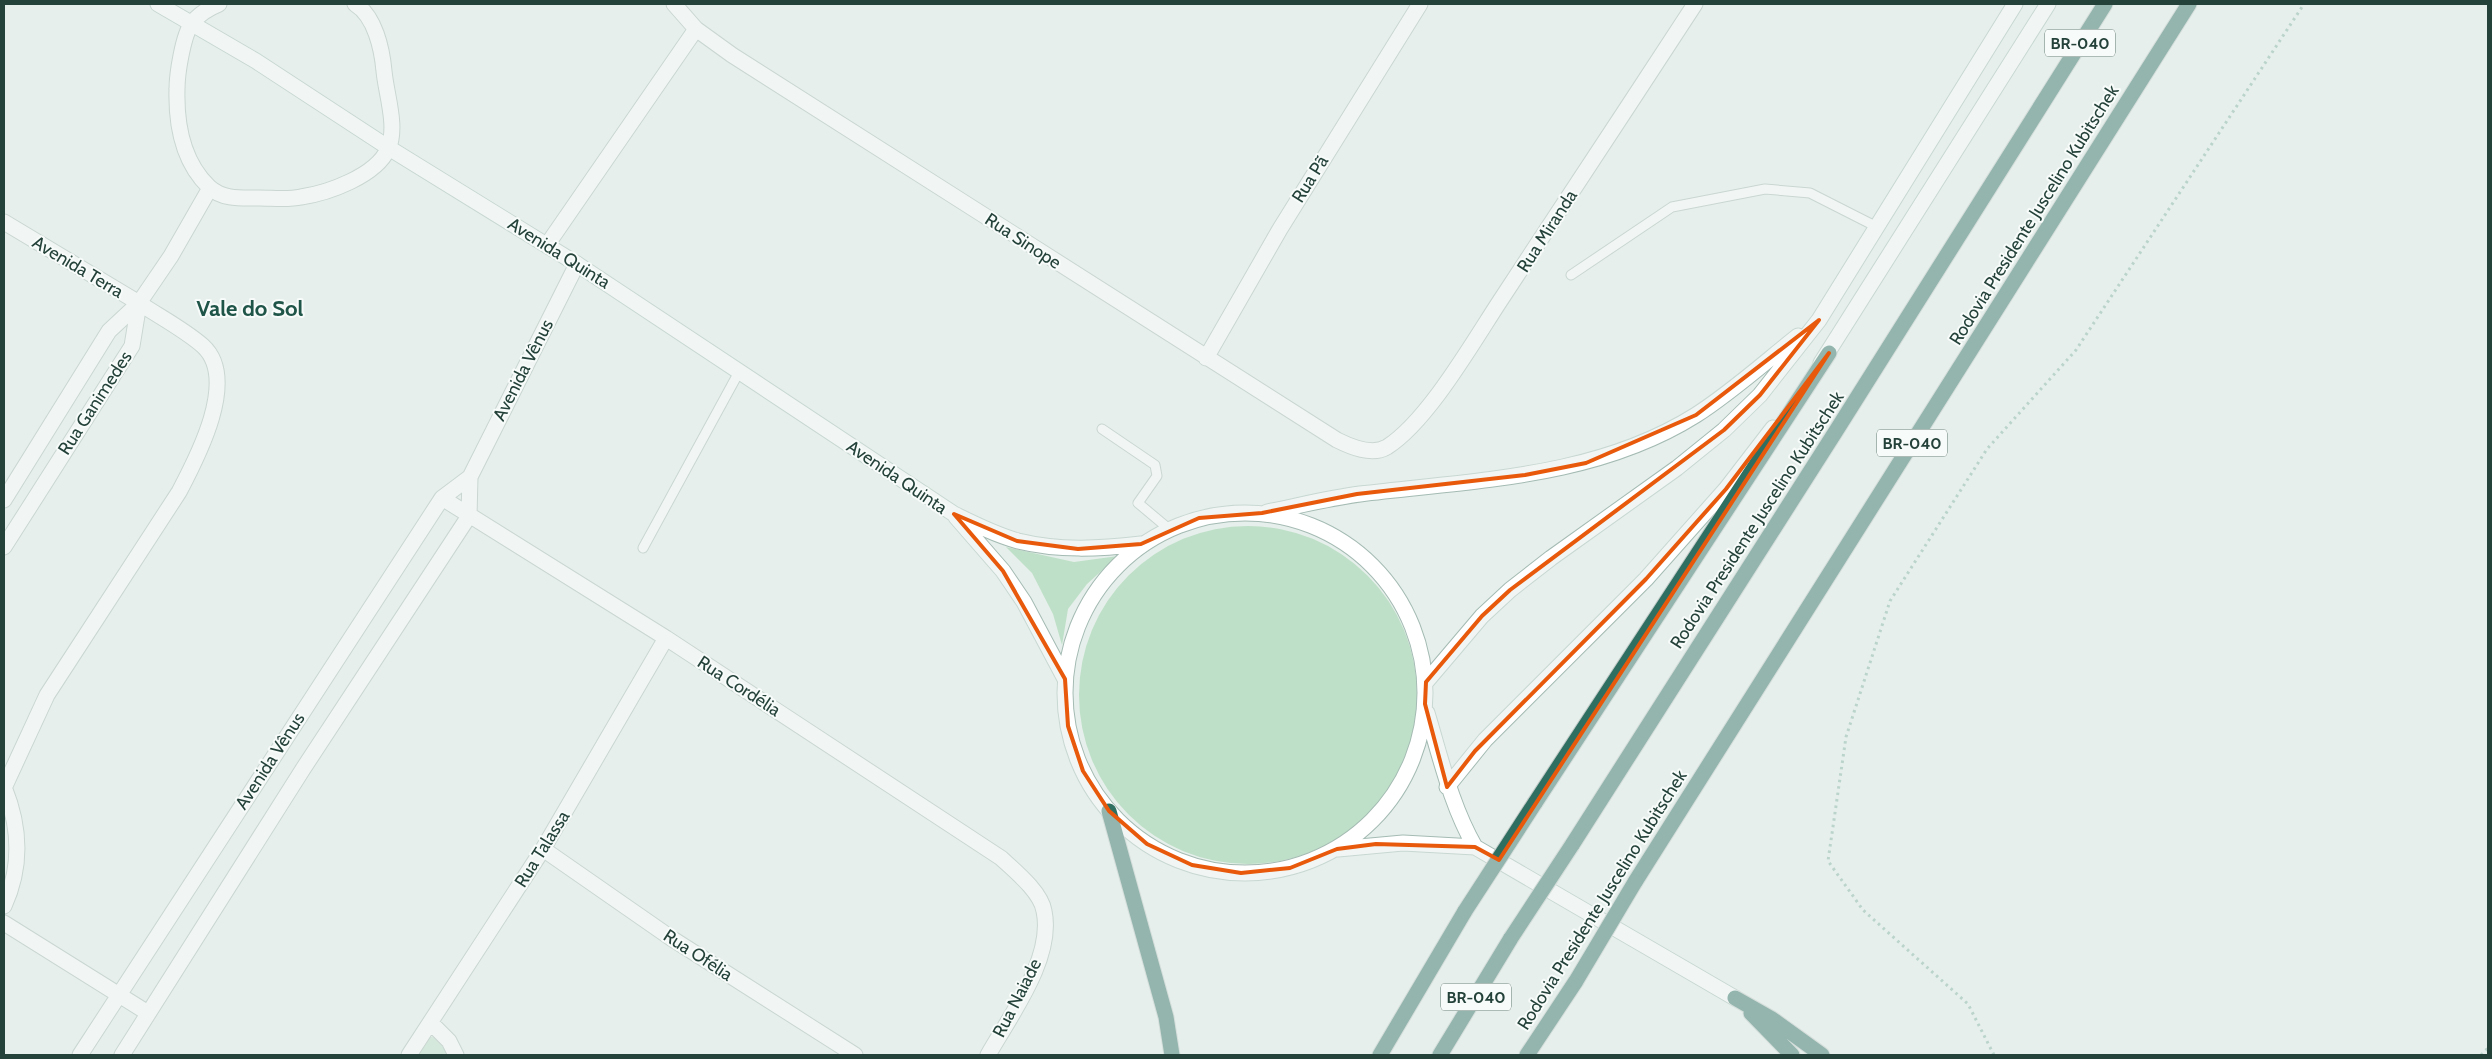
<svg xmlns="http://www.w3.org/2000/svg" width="2492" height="1059" font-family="Cabin,sans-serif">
<rect width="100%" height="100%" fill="#e6efeb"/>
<path fill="#bfe0c8" d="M1079 695a169 169 0 1 1 338 0a169 169 0 1 1-338 0Z
M1006 547 1074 562 1118 556 1087 584 1068 609 1062 645 1053 614 1032 573Z
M431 1037 438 1038 451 1055H411L424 1038Z"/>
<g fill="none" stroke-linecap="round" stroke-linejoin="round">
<defs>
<path id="lane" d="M1571 275 1672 207 1765 189 1810 193 1877 227
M1102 429 1155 465 1157 476 1138 503 1169 529
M643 548 739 372"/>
<path id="street" d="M219 4C209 8 199 14 192 23 183 35 177 74 177 89 176 124 183 162 209 187 223 200 242 198 259 198 273 198 288 200 301 197 328 193 376 176 388 149 398 127 386 94 384 71 382 49 375 16 355 4
M674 4 696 29 732 55 1337 440C1351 447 1372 456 1387 447 1428 421 1473 342 1500 301 1566 202 1630 103 1695 4
M4 222 139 303 171 256 210 188
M547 245 696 29
M1206 358 1280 229 1420 4
M442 498 666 638 1001 858C1015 871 1041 892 1044 911 1054 958 1010 1016 988 1055
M4 500 109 331 139 303
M4 547 132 346 139 303
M4 787C20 826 22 867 4 906
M4 788 47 695 179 492C197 458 239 379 203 346 185 330 160 317 139 303
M543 849 671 938 855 1055
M4 923 148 1013
M431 1023 449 1041 456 1055
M80 1055 442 498 470 477
M122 1055 303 769 469 516 470 477 577 264
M409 1055 543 849 666 638"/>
<path id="secondary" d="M158 4 256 61 389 148 577 264 954 514C974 524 996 535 1018 541 1059 551 1099 549 1141 544
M1821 363 2048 4
M1267 512C1298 506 1329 498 1360 494 1474 480 1596 478 1696 415 1732 392 1765 362 1798 336
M1065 693a180 180 0 1 1 360 0a180 180 0 1 1-360 0Z
M956 517 1003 571 1024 602 1065 679
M1426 682 1482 616 1510 590 1551 558 1677 468 1724 430 1760 395 1819 320 2015 4
M1427 713C1441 759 1451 805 1475 847
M1447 787 1485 740 1646 579 1726 489 1773 428
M1338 849 1403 843 1475 847 1735 998"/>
<path id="highway" d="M1535 803 1829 353
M1109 811 1166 1017 1172 1055
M1572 845 1836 431 2105 4
M1635 882 2189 4
M1735 998 1772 1019 1822 1055
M1751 1013 1792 1055
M1380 1055 1465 911
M1440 1055 1511 938
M1527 1055 1576 981"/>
</defs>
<use href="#lane" stroke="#a8b8b2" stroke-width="11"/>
<use href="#street" stroke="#a8b8b2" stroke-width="17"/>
<use href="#secondary" stroke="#a4bbb3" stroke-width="17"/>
<use href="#highway" stroke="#c2cac8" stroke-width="17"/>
<path stroke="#86b3a5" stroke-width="3" stroke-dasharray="2.5 4" stroke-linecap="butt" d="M1994 1055 1968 1004 1863 910 1828 861 1846 737 1890 601 1987 449 2076 350 2304 4
M2481 1055 2488 1048"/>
<use href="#lane" stroke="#fff" stroke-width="9"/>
<use href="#street" stroke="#fff" stroke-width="15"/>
<use href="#secondary" stroke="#fff" stroke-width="15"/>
<use href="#highway" stroke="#2f6f62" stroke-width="15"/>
<defs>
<path id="highway-bridge" d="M1465 911 1535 803
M1511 938 1572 845
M1576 981 1635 882"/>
</defs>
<use href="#highway-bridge" stroke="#c2cac8" stroke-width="17" stroke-linecap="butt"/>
<use href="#highway-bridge" stroke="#2f6f62" stroke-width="15"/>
</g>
<path d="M0 0H2492V1059H0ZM1819 320 1760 395 1724 430 1510 590 1482 616 1426 682 1425 704 1447 787 1475 751 1646 579 1726 489 1829 353 1499 860 1475 847 1376 844 1337 849 1290 868 1241 873 1192 865 1147 844 1109 811 1083 771 1068 726 1065 679 1003 571 954 514 1017 541 1078 549 1141 544 1199 518 1262 513 1357 494 1525 475 1586 463 1696 415Z" fill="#e6efeb" fill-opacity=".55" fill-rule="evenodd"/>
<path fill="none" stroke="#e8590c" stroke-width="4" stroke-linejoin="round" d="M1819 320 1760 395 1724 430 1510 590 1482 616 1426 682 1425 704 1447 787 1475 751 1646 579 1726 489 1829 353 1499 860 1475 847 1376 844 1337 849 1290 868 1241 873 1192 865 1147 844 1109 811 1083 771 1068 726 1065 679 1003 571 954 514 1017 541 1078 549 1141 544 1199 518 1262 513 1357 494 1525 475 1586 463 1696 415Z"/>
<g text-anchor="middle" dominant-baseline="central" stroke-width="4" stroke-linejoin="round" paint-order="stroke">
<g fill="#f7fbf9" stroke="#637a73" stroke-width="1">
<rect x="2045" y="29.5" width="70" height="27" rx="4"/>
<rect x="1877" y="429.5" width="70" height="27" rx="4"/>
<rect x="1441" y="983.5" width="70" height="27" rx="4"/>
</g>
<g font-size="16" font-weight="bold" fill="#24423a">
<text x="2080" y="43">BR-040</text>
<text x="1912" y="443">BR-040</text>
<text x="1476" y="997">BR-040</text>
</g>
<g font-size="18" fill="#24423a" stroke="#f7fbf9">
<text transform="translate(1310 179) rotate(-58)">Rua Pã</text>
<text transform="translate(2034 215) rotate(-58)">Rodovia Presidente Juscelino Kubitschek</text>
<text transform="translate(1547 231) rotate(-57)">Rua Miranda</text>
<text transform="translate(1023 241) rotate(33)">Rua Sinope</text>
<text transform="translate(559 253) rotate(32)">Avenida Quinta</text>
<text transform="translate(78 267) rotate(31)">Avenida Terra</text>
<text transform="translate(523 370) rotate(-63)">Avenida Vênus</text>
<text transform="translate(95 403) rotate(-57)">Rua Ganimedes</text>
<text transform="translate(897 477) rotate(34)">Avenida Quinta</text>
<text transform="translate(1757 520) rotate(-57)">Rodovia Presidente Juscelino Kubitschek</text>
<text transform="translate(739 686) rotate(33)">Rua Cordélia</text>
<text transform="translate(270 761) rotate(-57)">Avenida Vênus</text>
<text transform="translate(542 849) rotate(-58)">Rua Talassa</text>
<text transform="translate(1602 900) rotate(-58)">Rodovia Presidente Juscelino Kubitschek</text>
<text transform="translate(698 955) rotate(33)">Rua Ofélia</text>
<text transform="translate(1017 998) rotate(-63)">Rua Naiade</text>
</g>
<g font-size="22" font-weight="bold" fill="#1f5548" stroke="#f7fbf9">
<text x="250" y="308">Vale do Sol</text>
</g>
</g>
<rect width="2492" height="1059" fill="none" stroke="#24423a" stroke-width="10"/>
</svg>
